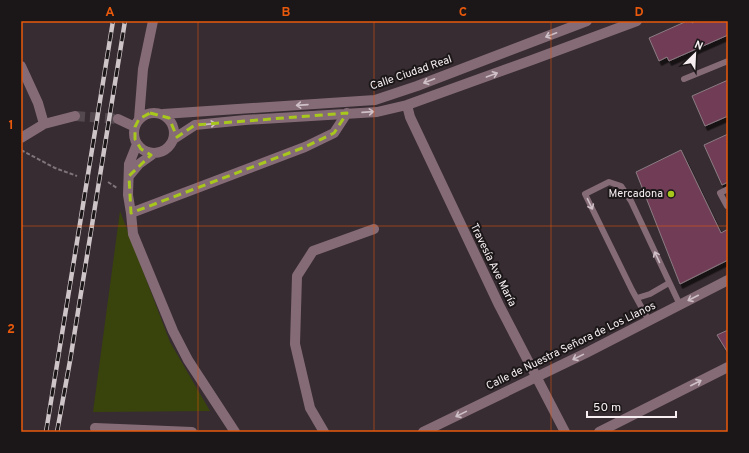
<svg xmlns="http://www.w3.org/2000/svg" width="749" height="453" font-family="Overpass,sans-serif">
<defs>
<filter id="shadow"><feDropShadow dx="2.5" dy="4.5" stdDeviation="0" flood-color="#0009"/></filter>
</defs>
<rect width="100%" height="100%" fill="#372c31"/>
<path fill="#39440c" d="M120 211 170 342 210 411 93 412Z"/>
<path fill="#713c56" stroke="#8a7c82" filter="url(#shadow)" d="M687 21H691L692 23 696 21H728V35L669 61 667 57 659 61 649 38Z
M728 80V116L705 126 692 96Z
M728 134V182L722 185 704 145Z
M681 150 721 233 728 229V260L680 284 636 172Z
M728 330V353L717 335Z"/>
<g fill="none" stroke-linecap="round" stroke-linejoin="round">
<path stroke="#54494e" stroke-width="10" stroke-dasharray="10 5" stroke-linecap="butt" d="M75 116 118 119"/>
<path stroke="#7e7479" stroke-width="2" stroke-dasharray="4 2" stroke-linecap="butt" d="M21 150 55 168 77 176
M108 182 117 188"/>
<path stroke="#856b76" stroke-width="6" d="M684 79 728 61
M728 189 720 193 727 206H728
M637 298 650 294 669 283
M649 321 632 290 585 194 609 182 621 186 631 201 680 305"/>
<path stroke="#856b76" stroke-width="10" d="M21 66 38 103 44 124
M407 105 410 117 499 305 565 432
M134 133a20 20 0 1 1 40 0a20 20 0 1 1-40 0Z
M163 114 375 100 417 86 587 21
M118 119 135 127
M139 119 143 69 153 21
M21 138 44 124 75 116
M175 138 195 125 245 120 377 112 407 105 532 60 637 21
M137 144 129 164 128 195 131 213 133 234 173 331 188 360 235 432
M129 176 139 164 153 154
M131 213 305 147 334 133 347 113
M95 428 192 432
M324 432 310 408 295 344 297 276 313 251 374 229
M423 432 586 353 728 280
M599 432 728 367"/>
<defs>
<path id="rail" d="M46 432 113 21
M57 432 70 361 125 21"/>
</defs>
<use href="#rail" stroke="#cec5c8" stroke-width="4.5"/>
<use href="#rail" stroke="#1b1618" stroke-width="3" stroke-dasharray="9" stroke-linecap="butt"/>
</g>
<defs><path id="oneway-shaft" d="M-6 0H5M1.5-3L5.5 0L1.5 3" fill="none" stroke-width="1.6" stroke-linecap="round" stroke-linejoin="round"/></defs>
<g stroke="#cec0c6">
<use href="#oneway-shaft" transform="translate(551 35) rotate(159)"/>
<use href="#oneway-shaft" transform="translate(492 75) rotate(-20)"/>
<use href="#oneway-shaft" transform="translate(429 81) rotate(159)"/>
<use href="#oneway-shaft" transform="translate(302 105) rotate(176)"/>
<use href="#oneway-shaft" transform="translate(368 112) rotate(-4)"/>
<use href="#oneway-shaft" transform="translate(210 124) rotate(-6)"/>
<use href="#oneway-shaft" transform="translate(590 204) rotate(64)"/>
<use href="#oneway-shaft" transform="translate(657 257) rotate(-115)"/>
<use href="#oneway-shaft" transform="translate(693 298) rotate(153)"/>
<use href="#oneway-shaft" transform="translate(578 357) rotate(154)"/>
<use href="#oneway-shaft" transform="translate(696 383) rotate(-27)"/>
<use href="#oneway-shaft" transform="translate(461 414) rotate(154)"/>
</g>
<path fill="none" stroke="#a8c71c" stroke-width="3" stroke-dasharray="8 5" stroke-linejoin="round" d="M150 113 169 118 177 137 195 125 347 113 334 133 305 147 131 213 129 176 151 155 141 149 135 139V127L139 119Z"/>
<path fill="none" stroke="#e8590c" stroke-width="1" stroke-opacity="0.55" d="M198 21V432M374 21V432M551 21V432M21 226H728"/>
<circle fill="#a8c71c" stroke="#1b1618" stroke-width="1.5" cx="671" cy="194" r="4"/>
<g text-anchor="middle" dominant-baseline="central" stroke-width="4" stroke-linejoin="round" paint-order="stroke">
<g font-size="11" fill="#f6eef1" stroke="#1b1618">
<text transform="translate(411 73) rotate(-19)">Calle Ciudad Real</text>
<text transform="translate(493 265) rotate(64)">Travesía Ave María</text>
<text transform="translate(571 346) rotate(-26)">Calle de Nuestra Señora de Los Llanos</text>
</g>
<g font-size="11" fill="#f6eef1" stroke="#1b1618" text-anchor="end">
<text x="663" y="194">Mercadona</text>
</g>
</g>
<rect width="749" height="453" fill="none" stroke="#1b1618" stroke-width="44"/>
<g transform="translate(695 54) rotate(24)" stroke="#1b1618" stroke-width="3" paint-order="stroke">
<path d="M0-3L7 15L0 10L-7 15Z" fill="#f6eef1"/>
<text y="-6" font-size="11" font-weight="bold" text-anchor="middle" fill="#f6eef1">N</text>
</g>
<path d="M587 411v6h89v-6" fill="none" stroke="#f6eef1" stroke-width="2"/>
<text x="593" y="411" font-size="12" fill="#f6eef1" stroke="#1b1618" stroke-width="3" paint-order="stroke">50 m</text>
<rect x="22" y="22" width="705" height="409" fill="none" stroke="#e8590c" stroke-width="1.5"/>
<g font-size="13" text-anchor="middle" font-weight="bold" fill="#e8590c">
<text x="110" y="16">A</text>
<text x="286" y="16">B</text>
<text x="463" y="16">C</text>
<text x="639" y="16">D</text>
<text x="11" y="129">1</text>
<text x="11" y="333">2</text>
</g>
</svg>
